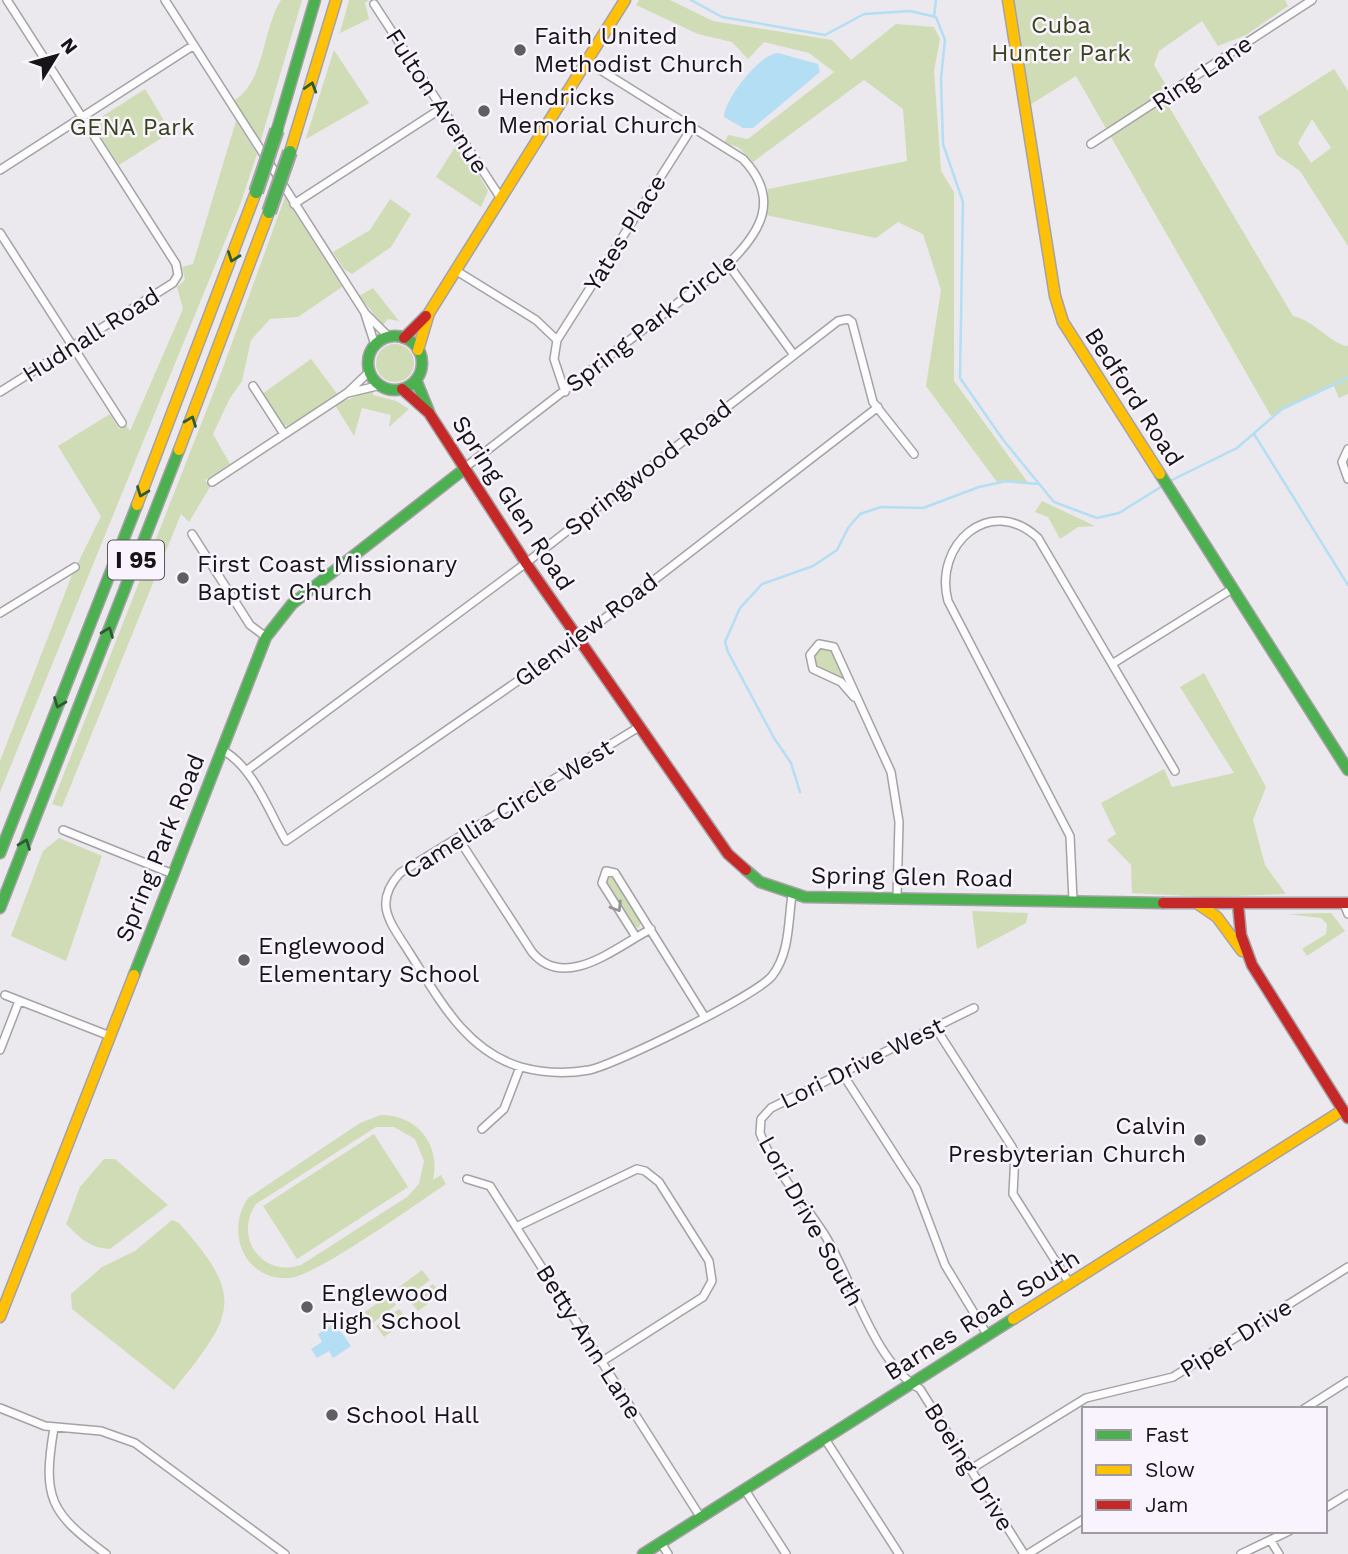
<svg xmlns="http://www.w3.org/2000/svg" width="1348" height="1554" font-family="'Work Sans',sans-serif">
<rect width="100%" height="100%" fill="#ebe8ee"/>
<path fill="#d0dcb5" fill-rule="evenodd" d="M281 0H302L260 143 233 101C265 83 262 30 281 0Z
M349 0H369L365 3 369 19 340 33Z
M639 0H670L713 21 832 40 851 60 896 24 934 27 940 39 934 71 941 171 954 192V381L1029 484 997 482 926 386 941 290 923 234 898 222 876 238 766 215 768 189 907 161 903 109 864 80 753 162 738 147 724 143 728 135 748 139 834 72 809 53 764 42 748 59 732 42 698 34 636 5Z
M1014 0H1285L1288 6 1246 35 1218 46 1202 21 1159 51 1154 65 1170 92 1125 125 1165 100 1293 316C1316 321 1331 345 1348 346V394L1339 398 1333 384 1271 416 1076 76 1030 105Z
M334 50 369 103 306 139V138Z
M1334 69 1348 91V246L1300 171 1277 155 1258 117ZM1312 119 1331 148 1311 163 1298 143Z
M145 89 171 132 119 165 92 123Z
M236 121 257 154 241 202 0 792V761L72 575 101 516 58 446 110 414 119 429 126 425 130 431 183 309 177 287 185 280 182 267 193 264Z
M459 141 488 191 481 207 436 177Z
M285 197 342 287 298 317 270 319 251 340 242 381 230 398 213 434 230 464 205 480 210 487 189 522 181 514 62 807 52 804 220 376Z
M390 199 411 214 391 247 352 274 344 269 333 252 370 230Z
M373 288 399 321 388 319 383 325 359 296Z
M376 363a19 19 0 1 1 38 0a19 19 0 1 1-38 0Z
M311 359 338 395 288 426 283 425 262 394Z
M373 389V395L396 401 409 409 389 427 391 415 362 408 354 436 335 405Z
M1042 501 1095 526 1078 527 1060 539 1048 517 1035 512Z
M822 647 834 653 844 681 815 664 813 656Z
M1204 673 1266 787 1253 820 1265 865 1286 894 1209 897 1132 893 1131 865 1107 840 1116 834 1101 803 1164 769 1172 787 1234 773 1180 687Z
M59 838 102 856 66 961 11 936 43 851Z
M607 876H612L641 922 639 928 633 926 606 881Z
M972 911 1028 913 1026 923 977 949Z
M1331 913 1345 931 1307 956 1302 949 1326 934 1327 924 1321 918 1287 914Z
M381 1115C417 1115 441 1144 433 1180L441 1175 446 1184C417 1203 317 1276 289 1278 244 1281 225 1231 248 1198L360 1123ZM376 1127H394L415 1139 424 1161 419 1184 407 1197 301 1265C263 1278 233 1238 256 1204Z
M374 1134 408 1187 297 1259 263 1206Z
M104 1159H115L168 1205 110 1249C90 1248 80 1238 66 1224L80 1187Z
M172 1220 179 1223C247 1299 233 1315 174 1390L72 1309 71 1294 102 1267 135 1251Z
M422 1270 430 1280 407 1297 399 1287Z
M433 1284 441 1294 418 1311 410 1301Z
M388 1295 396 1305 373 1323 365 1312Z
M399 1309 407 1320 384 1337 376 1326Z"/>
<path fill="#b4def4" d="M778 53 818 64 820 72 753 128H743L724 117C724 100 759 54 778 53Z
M335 1323 351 1346 333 1358 329 1351 317 1358 311 1349 322 1342 318 1334Z"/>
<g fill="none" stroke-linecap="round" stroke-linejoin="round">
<path stroke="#b4def4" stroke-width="2.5" d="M691 0 722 17 825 35 864 14 910 11 936 17 945 40 941 78 943 144 963 202 960 378 1004 441 1054 502 1097 518 1119 513 1172 480 1237 448 1282 409 1348 378
M934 16 936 0
M1254 434 1348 585
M800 792 791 763 774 738 728 652 725 642 740 608 762 584 813 566 837 550 848 528 860 514 881 507 923 508 979 487 1006 481 1038 484"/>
<defs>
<path id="street" d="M165 0 365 313 389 337
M374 4 500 197
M1091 144 1312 0
M0 170 194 45
M294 204 442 108
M0 233 122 423
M728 264 794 355
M455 270 536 320 557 340
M365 314 375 345
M253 386 284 434
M0 392 173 283 178 275 176 264 7 0
M565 392 554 359 557 340 693 126
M348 393 381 385
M1348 449 1342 462 1348 479
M463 469 728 264C761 232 781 199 743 159L586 61
M212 482 347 393 370 371
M192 534 250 625 266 637
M0 613 75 567
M1112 664 1232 589
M854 697 841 682 813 669 810 655 819 644 834 647 891 772 899 822 897 897
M639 727 400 873C372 904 391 923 409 952 438 997 465 1051 521 1067 543 1073 567 1074 589 1070 617 1064 755 996 772 976 790 953 788 922 792 895
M222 750C253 766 269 812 286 841L570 645 878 407
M246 771 526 563 838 321 848 319 852 322 873 402 914 454
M63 830 173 874
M458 838 532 952C565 992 616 947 651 929
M1073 900 1070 836 948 601C933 545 990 493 1038 538L1175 771
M1344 904 1348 914
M636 937 602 883 606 871 615 873 704 1016
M5 995 110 1036
M974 1008 771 1108 761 1119 760 1133C774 1171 805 1203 826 1237 852 1280 875 1364 920 1389L1024 1554
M935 1027 1012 1147 1015 1154 1013 1194 1070 1284
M0 1050 19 1001
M842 1073 916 1188 945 1265 988 1336
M482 1129 504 1109 520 1067
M467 1179 490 1186 701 1518
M516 1227 637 1169 645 1171 659 1182 709 1261 712 1281 703 1297 601 1362
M0 1408 45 1426 101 1431 135 1443 285 1554
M1304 1409 1348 1381
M54 1428C42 1498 50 1513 106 1554
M825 1439 899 1554
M971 1469 1086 1398 1173 1377 1348 1267
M745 1490 786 1554
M1325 1508 1348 1494
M1271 1541 1279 1554
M661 1543 668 1554
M1028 1554 1084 1519
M1241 1554 1289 1531"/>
<path id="fast" d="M277 130 315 0
M368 363a27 27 0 1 1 54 0a27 27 0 1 1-54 0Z
M416 380 429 412
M1160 474 1348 770
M0 853 137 505
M746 870 760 882 805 897 1163 903
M0 908 179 450
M134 975 266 637 292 604 463 470
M643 1554 1013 1319"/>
<path id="slow" d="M1008 0 1055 296 1063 322 1160 474
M290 152 336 0
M418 350 429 313 625 0
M179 450 269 212
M137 505 256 192
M1198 904 1217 917 1242 951
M0 1317 134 975
M1013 1319 1343 1110"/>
<path id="jam" d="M404 338 426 316
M402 389 429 413 526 563 728 854 746 870
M1163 903H1348
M1238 904 1241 935 1252 965 1348 1118"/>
</defs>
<use href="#street" stroke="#a4a2a5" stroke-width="10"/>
<use href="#fast" stroke="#a4a2a5" stroke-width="13"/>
<use href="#slow" stroke="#a4a2a5" stroke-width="13"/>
<use href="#jam" stroke="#a4a2a5" stroke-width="13"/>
<use href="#street" stroke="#fcfcfc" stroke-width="7"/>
<use href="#fast" stroke="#4caf50" stroke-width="10"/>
<use href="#slow" stroke="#ffc107" stroke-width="10"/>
<use href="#jam" stroke="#c62828" stroke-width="10"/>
<defs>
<path id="fast-bridge" d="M256 192 277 130
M269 212 290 152"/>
</defs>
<use href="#fast-bridge" stroke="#a4a2a5" stroke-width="16" stroke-linecap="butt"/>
<use href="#fast-bridge" stroke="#4caf50" stroke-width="12"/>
</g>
<defs><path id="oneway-chevron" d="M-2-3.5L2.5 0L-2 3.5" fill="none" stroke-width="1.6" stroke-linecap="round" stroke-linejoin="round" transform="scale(1.75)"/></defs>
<g stroke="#2e5a31">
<use href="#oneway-chevron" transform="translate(311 87) rotate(-73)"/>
<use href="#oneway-chevron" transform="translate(233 257) rotate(110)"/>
<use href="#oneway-chevron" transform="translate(191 421) rotate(-69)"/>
<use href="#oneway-chevron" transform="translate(142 492) rotate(111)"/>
<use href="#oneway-chevron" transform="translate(108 632) rotate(-69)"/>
<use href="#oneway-chevron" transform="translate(59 703) rotate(111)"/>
<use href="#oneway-chevron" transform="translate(25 844) rotate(-69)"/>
</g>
<use stroke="#949495" href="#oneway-chevron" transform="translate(617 907) rotate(58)"/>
<g fill="#615e62" stroke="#f8f3fd" stroke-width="2.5">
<circle cx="520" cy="50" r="7"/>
<circle cx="484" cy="111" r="7"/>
<circle cx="183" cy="578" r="7"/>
<circle cx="244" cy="960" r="7"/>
<circle cx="1200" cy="1140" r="7"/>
<circle cx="307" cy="1307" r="7"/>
<circle cx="332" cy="1415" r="7"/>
</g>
<g text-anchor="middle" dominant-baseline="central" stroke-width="5" stroke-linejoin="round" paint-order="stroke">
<rect fill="#f8f3fd" stroke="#5a575c" stroke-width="2" x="108" y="540.5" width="56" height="39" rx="5"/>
<g font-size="23" font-weight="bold" fill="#161417">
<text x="136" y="560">I 95</text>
</g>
<g font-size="24" fill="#36421b" stroke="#f8f3fd">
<text x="1061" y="25">Cuba<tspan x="1061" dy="28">Hunter Park</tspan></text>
<text x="132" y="127">GENA Park</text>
</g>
<g font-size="24" fill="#161417" stroke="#f8f3fd" text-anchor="start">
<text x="534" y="36">Faith United<tspan x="534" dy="28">Methodist Church</tspan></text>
<text x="498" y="97">Hendricks<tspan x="498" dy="28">Memorial Church</tspan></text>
<text x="197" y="564">First Coast Missionary<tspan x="197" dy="28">Baptist Church</tspan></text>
<text x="258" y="946">Englewood<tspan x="258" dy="28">Elementary School</tspan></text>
<text x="1186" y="1126" text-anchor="end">Calvin<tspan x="1186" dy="28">Presbyterian Church</tspan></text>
<text x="321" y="1293">Englewood<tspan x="321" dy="28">High School</tspan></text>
<text x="346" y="1415">School Hall</text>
</g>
<g font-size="24" fill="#161417" stroke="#f8f3fd">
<text transform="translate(1202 73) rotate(-34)">Ring Lane</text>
<text transform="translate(437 101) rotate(57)">Fulton Avenue</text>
<text transform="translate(625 233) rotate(-58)">Yates Place</text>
<text transform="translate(651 323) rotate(-38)">Spring Park Circle</text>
<text transform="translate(91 335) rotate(-32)">Hudnall Road</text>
<text transform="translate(1134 397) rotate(57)">Bedford Road</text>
<text transform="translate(648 468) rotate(-38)">Springwood Road</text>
<text transform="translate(513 503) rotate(57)">Spring Glen Road</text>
<text transform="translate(586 630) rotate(-37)">Glenview Road</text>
<text transform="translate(508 809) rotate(-32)">Camellia Circle West</text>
<text transform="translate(160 848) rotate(-68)">Spring Park Road</text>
<text transform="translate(912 877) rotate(1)">Spring Glen Road</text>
<text transform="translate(862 1063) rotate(-26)">Lori Drive West</text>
<text transform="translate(811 1221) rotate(61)">Lori Drive South</text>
<text transform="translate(982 1315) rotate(-32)">Barnes Road South</text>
<text transform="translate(1236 1338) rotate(-32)">Piper Drive</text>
<text transform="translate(589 1342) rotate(58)">Betty Ann Lane</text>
<text transform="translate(969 1467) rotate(58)">Boeing Drive</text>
</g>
</g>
<rect x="1082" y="1407" width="245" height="126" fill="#f8f3fd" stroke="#9e9aa1" stroke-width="2"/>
<rect x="1096" y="1430" width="35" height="10" fill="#4caf50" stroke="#9e9aa1" stroke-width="2"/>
<text x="1145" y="1442" font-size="21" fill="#161417">Fast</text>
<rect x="1096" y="1465" width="35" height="10" fill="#ffc107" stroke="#9e9aa1" stroke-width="2"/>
<text x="1145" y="1477" font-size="21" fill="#161417">Slow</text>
<rect x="1096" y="1500" width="35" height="10" fill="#c62828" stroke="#9e9aa1" stroke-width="2"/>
<text x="1145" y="1512" font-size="21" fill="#161417">Jam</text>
<g transform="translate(56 56) rotate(53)" stroke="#f8f3fd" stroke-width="5" paint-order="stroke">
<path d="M0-5L12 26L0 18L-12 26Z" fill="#161417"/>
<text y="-10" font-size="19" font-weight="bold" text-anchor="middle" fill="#161417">N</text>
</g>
</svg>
